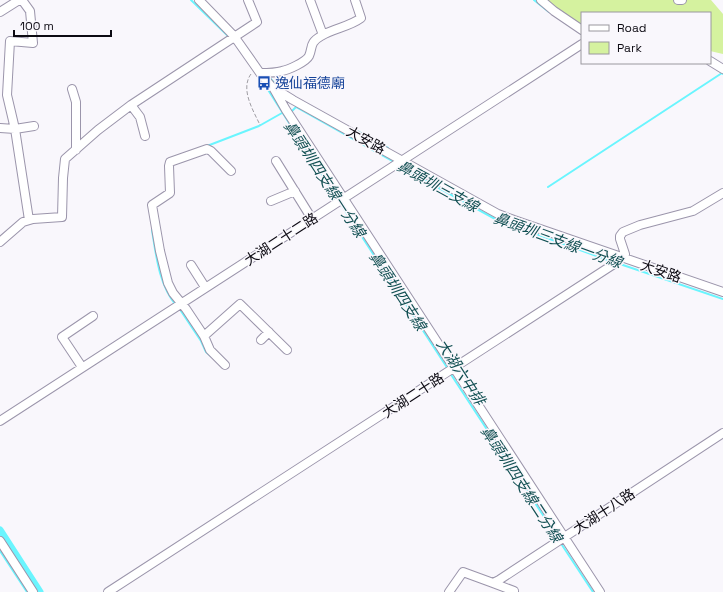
<svg xmlns="http://www.w3.org/2000/svg" width="723" height="592" font-family="'Space Grotesk','Noto Sans TC',sans-serif">
<rect width="100%" height="100%" fill="#f9f7fc"/>
<path fill="#d5f29f" d="M544 0H711L723 14V54L710 51V13H582V24L552 7Z"/>
<g fill="none" stroke-linecap="round" stroke-linejoin="round">
<path stroke="#6af5fe" stroke-width="2" d="M191 0 229 37
M534 0 549 12
M268 76 277 86
M265 85 338 200
M296 107 394 162
M292 113 291 112 296 107
M355 130 388 148
M207 146 259 126 282 113
M399 166 497 220 613 262
M548 187 722 73 723 74
M340 203 448 369
M152 230C156 255 159 285 176 305
M617 263 723 299
M179 308 201 341 206 352 212 357
M450 373 558 538
M560 542 593 592
M0 551 27 592"/>
<path stroke="#6af5fe" stroke-width="7" d="M0 530 40 592"/>
<defs>
<path id="minor" d="M22 0 30 11 33 43 10 41 7 95 15 129 29 220
M199 0 234 36 260 73 272 87 293 100 498 214 514 220 723 292
M310 0 323 35
M541 0 554 11 582 30
M678 0H682
M0 12 19 0
M710 61 723 69
M260 73C267 73 275 73 282 71 288 70 306 62 309 56 313 47 309 43 321 36 334 28 349 27 361 18L355 0
M72 89 76 102V150
M274 89 286 110 600 592
M131 105 140 117 145 136
M0 128 15 129 34 126
M276 161 312 219
M231 171 211 151 207 149 170 162 169 166 170 193 152 205 160 251 168 283 173 293 186 309 204 336 240 304 287 350
M271 201 295 191
M0 242 23 222 33 219 62 217 63 178 65 159 98 130 131 105 257 22 248 0
M191 265 205 287
M204 336 210 350 225 365
M261 340 269 332
M82 367 62 337 93 316
M0 421 582 44
M0 541 33 592
M493 583 514 591 513 592
M108 592 614 264 625 254 620 239V236L623 232 640 225 693 211 723 193
M449 592 463 572 493 583 499 580 723 433"/>
</defs>
<use href="#minor" stroke="#9b95ab" stroke-width="10"/>
<path stroke="#9f9da3" stroke-width="1" stroke-dasharray="4 2" stroke-linecap="butt" d="M251 74C240 89 253 110 260 125"/>
<use href="#minor" stroke="#fff" stroke-width="8"/>
</g>
<defs>
<symbol id="bus-bare" viewBox="-9 -9 18 18"><path d="M-5-6H5V4H4V6H2V4H-2V6H-4V4H-5ZM-3.5-4V0h7V-4ZM-3.5 1.2v1.5H-2V1.2ZM2 1.2v1.5H3.5V1.2Z" fill="#1a4fb4" stroke="#f9f7fc" stroke-width="2.5" paint-order="stroke"/></symbol>
</defs>
<g fill-rule="evenodd">
<use href="#bus-bare" x="254" y="73" width="20" height="20"/>
</g>
<g text-anchor="middle" dominant-baseline="central" stroke-width="3" stroke-linejoin="round" paint-order="stroke">
<g font-size="14" fill="#164399" stroke="#f9f7fc" text-anchor="start">
<text x="275" y="83">逸仙福德廟</text>
</g>
<g font-size="14" fill="#0c0a12" stroke="#f9f7fc">
<text transform="translate(366 140) rotate(29)">大安路</text>
<text transform="translate(281 239) rotate(-33)">大湖二十二路</text>
<text transform="translate(661 271) rotate(19)">大安路</text>
<text transform="translate(413 395) rotate(-33)">大湖二十路</text>
<text transform="translate(604 511) rotate(-33)">大湖十八路</text>
</g>
<g font-size="15" font-style="italic" fill="#114f52" stroke="#f9f7fc">
<text transform="translate(325 179) rotate(57)">鼻頭圳四支線一分線</text>
<text transform="translate(438 186) rotate(29)">鼻頭圳三支線</text>
<text transform="translate(558 240) rotate(20)">鼻頭圳三支線一分線</text>
<text transform="translate(398 291) rotate(57)">鼻頭圳四支線</text>
<text transform="translate(461 372) rotate(57)">大湖六中排</text>
<text transform="translate(522 484) rotate(57)">鼻頭圳四支線二分線</text>
</g>
</g>
<rect x="581" y="12" width="130" height="52" fill="#f9f7fc" stroke="#9a989e"/>
<rect x="589" y="25" width="20" height="6" fill="#ffffff" stroke="#9a989e"/>
<text x="617" y="32" font-size="12" fill="#0c0a12">Road</text>
<rect x="589" y="42" width="20" height="12" fill="#d5f29f" stroke="#9a989e"/>
<text x="617" y="52" font-size="12" fill="#0c0a12">Park</text>
<path d="M14 30v6h97v-6" fill="none" stroke="#0c0a12" stroke-width="2"/>
<text x="20" y="30" font-size="12" fill="#0c0a12" stroke="#f9f7fc" stroke-width="3" paint-order="stroke">100 m</text>
</svg>
